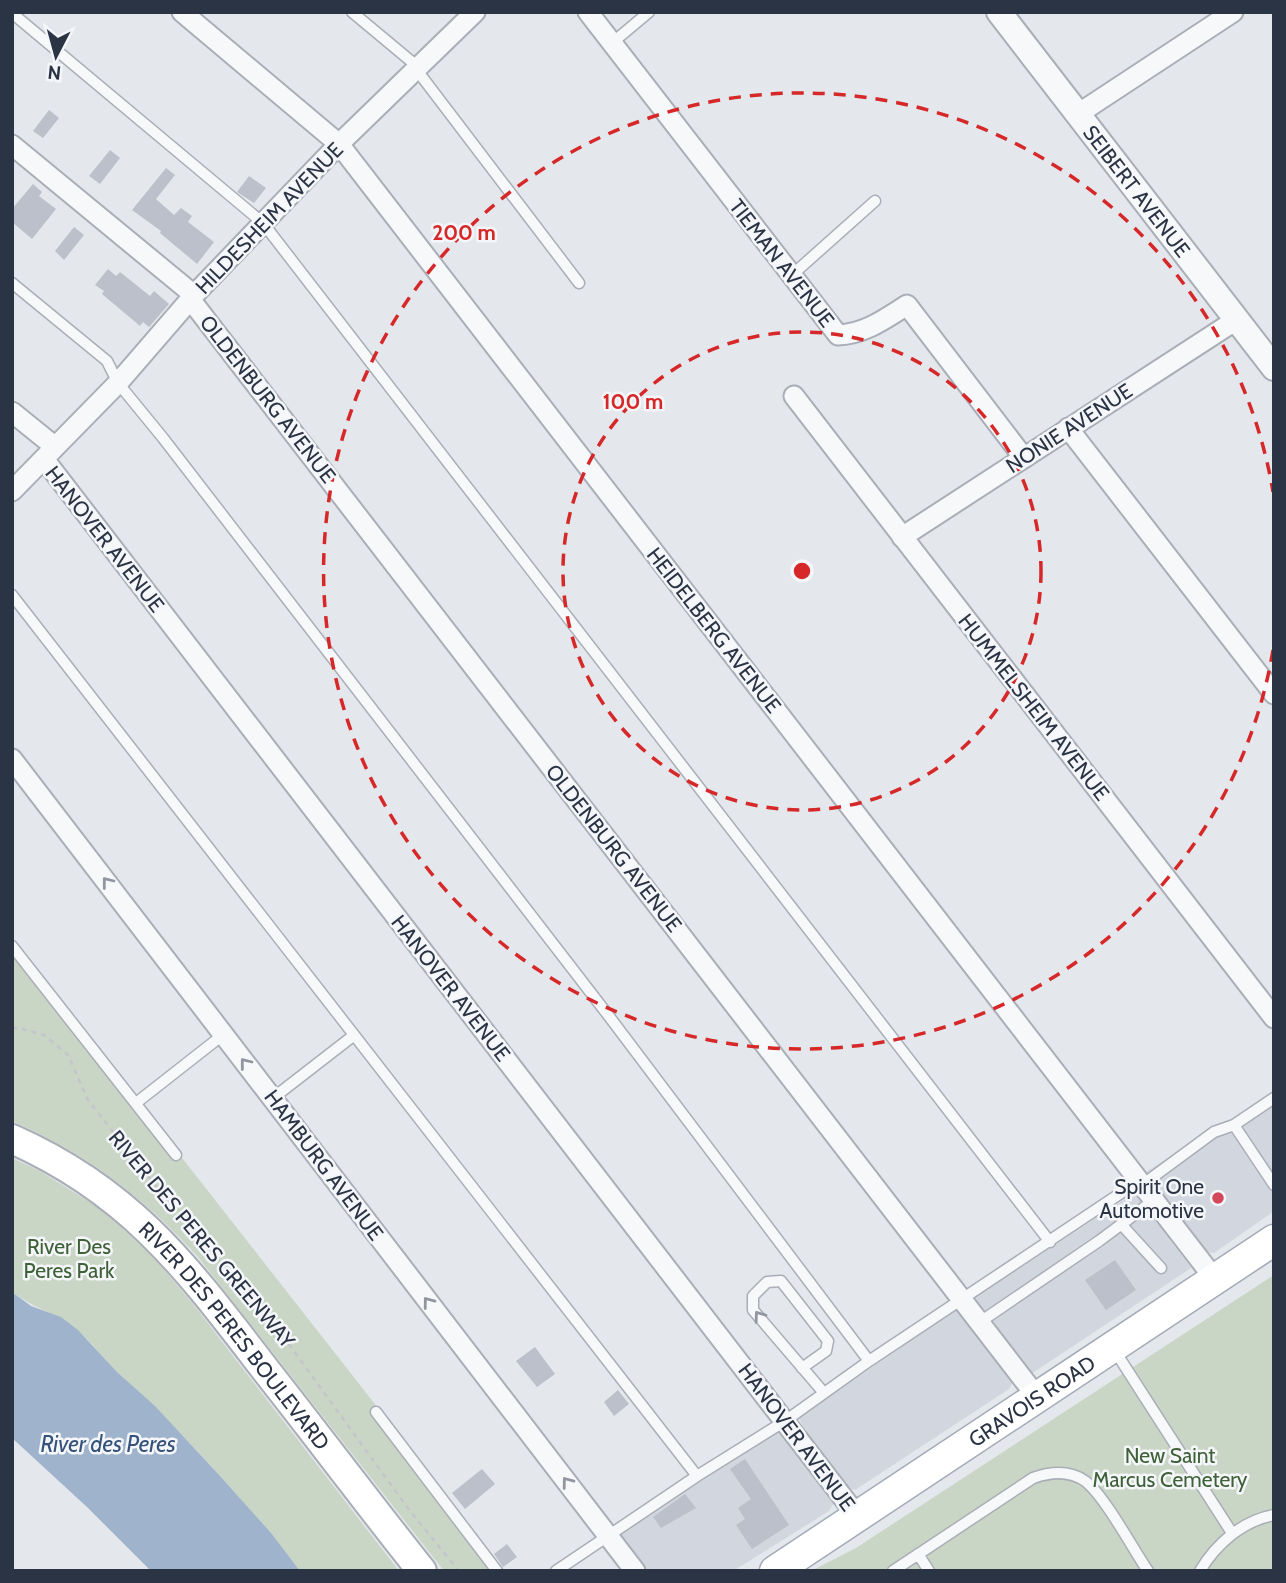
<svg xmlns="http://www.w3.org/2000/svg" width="1286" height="1583" font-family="Cabin,sans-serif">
<rect width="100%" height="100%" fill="#e4e7ec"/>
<path fill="#d2d6de" d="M1274 1094V1211L1214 1253 1206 1252 1146 1172 1220 1125 1234 1121Z
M1134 1193 1191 1268 1031 1374 973 1299Z
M956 1310 1010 1378 1012 1383 1009 1389 855 1490 842 1486 798 1418Z
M779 1430 835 1501 829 1511 733 1571H644L618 1536Z"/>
<path fill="#c9d6c5" d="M12 941 378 1408 373 1411 496 1571H444L198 1257C143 1197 88 1154 12 1121Z
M12 1158 40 1171 99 1208 150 1253 193 1304 399 1571H300C245 1500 184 1434 118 1373 105 1361 90 1340 77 1330 59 1315 32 1307 12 1292Z
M1274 1275V1571H811L856 1548Z"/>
<path fill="#9fb4cc" d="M12 1292 31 1306 61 1317 78 1330 117 1372 155 1406 221 1477 271 1533 300 1571H151L87 1507 12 1438Z"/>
<path fill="#bbc0ca" d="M49 110 59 118 43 138 33 131Z
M110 150 120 158 100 184 89 176Z
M166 168 175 175 156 199 174 215 181 208 192 216 188 222 214 242 197 264 160 233 161 231 132 210Z
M249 176 266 188 254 203 237 192Z
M33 184 42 192 39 196 56 209 32 239 12 222V209Z
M74 227 84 235 64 260 55 251Z
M108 269 116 276 120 272 150 296 154 291 169 304 149 327 143 322 140 326 102 294 104 291 95 285Z
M1115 1260 1136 1290 1106 1310 1085 1280Z
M535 1347 555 1374 537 1387 516 1361Z
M618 1390 629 1404 614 1416 604 1402Z
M745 1459 789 1525 752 1549 736 1525 745 1519 738 1508 751 1499 730 1469Z
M482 1469 495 1484 465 1509 452 1493Z
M685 1494 696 1508 661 1528 653 1517Z
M507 1544 517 1557 503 1567 494 1554Z"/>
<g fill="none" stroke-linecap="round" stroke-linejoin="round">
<defs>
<path id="service" d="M352 12 418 67
M12 13 263 223 1050 1242
M612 43 649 12
M416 69 579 283
M792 275 875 201
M12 283 107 361 118 383 163 438 608 1015 869 1361
M12 595 697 1476
M12 946 176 1155
M273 1098 353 1036
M136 1103 224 1034
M1234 1125 1274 1185
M1142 1185 1214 1132 1234 1125 1274 1098
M1121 1224 1161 1268
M980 1322 1099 1241 1154 1200
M1115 1351 1232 1533
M802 1368 826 1351 828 1341 781 1281 767 1282 753 1296V1310L824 1393
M376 1412 497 1571
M918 1554 929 1571
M556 1571 697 1476 785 1421 869 1361 1139 1181
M893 1571 1033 1478C1050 1472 1069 1470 1085 1481 1104 1495 1133 1549 1148 1571
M1200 1571C1216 1544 1242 1521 1274 1515"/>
<path id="minor" d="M182 12 339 144 1214 1278
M588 12 838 335C865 334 885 319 907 305L1024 458
M1078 114 1233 12
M12 145 194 295
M190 299 1037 1397
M794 396 1274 1018
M12 412 54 446
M1068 428 1274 694
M44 459 858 1517
M12 491 118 383 194 295 339 144 475 12
M902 537 1236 320
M12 759 635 1571"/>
<g id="tertiary">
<path id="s1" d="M999 12 1274 368"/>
</g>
<g id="secondary">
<path id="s2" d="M12 1139C134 1193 190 1272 268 1373 320 1439 370 1506 422 1571"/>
</g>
<g id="primary">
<path id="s3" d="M775 1571 1274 1240"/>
</g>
</defs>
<use href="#service" stroke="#a9aeb7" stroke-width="13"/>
<use href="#minor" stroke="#a9aeb7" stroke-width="23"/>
<use href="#tertiary" stroke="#a9aeb7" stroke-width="28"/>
<use href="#secondary" stroke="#a9aeb7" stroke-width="32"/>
<use href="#primary" stroke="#a3abb8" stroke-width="33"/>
<path stroke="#c2c5cb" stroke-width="2.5" stroke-dasharray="5 5" stroke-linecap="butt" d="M12 1028H19L44 1035 68 1055 88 1100 205 1248 248 1288 410 1511 459 1571"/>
<use href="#service" stroke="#f7f8fa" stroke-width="10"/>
<use href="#minor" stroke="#f7f8fa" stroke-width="19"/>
<use href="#tertiary" stroke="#f7f8fa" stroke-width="24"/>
<use href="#secondary" stroke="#fff" stroke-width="28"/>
<use href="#primary" stroke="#fff" stroke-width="30"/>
</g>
<defs><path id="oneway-chevron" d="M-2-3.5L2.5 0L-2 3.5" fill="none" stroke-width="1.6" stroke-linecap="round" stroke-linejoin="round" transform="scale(1.75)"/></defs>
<g stroke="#9196a0">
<use href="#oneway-chevron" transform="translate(107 882) rotate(-128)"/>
<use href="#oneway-chevron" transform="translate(245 1063) rotate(-128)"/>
<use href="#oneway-chevron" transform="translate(428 1302) rotate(-127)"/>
<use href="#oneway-chevron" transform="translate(759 1316) rotate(-126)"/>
<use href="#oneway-chevron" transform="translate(567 1482) rotate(-127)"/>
</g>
<g fill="none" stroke="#d62828" stroke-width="3.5" stroke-dasharray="12 9">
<circle cx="802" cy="571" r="239"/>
<path d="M1273 650A478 478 0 1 1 1273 492"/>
</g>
<circle fill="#d1495b" stroke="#f4f6f9" stroke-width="2.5" cx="1218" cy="1198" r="7"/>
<g text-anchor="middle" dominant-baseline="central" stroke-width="5" stroke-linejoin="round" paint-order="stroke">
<g font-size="21" fill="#2b3445" stroke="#f4f6f9">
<text stroke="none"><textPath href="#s1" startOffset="226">SEIBERT AVENUE</textPath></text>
<text transform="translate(269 218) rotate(-46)">HILDESHEIM AVENUE</text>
<text transform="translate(782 263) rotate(52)">TIEMAN AVENUE</text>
<text transform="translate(268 399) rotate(52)">OLDENBURG AVENUE</text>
<text transform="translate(1069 428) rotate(-33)">NONIE AVENUE</text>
<text transform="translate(105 539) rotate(52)">HANOVER AVENUE</text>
<text transform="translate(714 630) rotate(52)">HEIDELBERG AVENUE</text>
<text transform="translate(1034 707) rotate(52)">HUMMELSHEIM AVENUE</text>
<text transform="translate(614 848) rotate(52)">OLDENBURG AVENUE</text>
<text transform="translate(451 988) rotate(52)">HANOVER AVENUE</text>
<text transform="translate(324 1165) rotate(53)">HAMBURG AVENUE</text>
<text transform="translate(202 1239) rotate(50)">RIVER DES PERES GREENWAY</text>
<text stroke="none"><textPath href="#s2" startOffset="301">RIVER DES PERES BOULEVARD</textPath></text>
<text stroke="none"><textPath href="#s3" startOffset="308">GRAVOIS ROAD</textPath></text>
<text transform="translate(797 1437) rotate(53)">HANOVER AVENUE</text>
</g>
<g font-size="21" fill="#2b3445" stroke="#f4f6f9" text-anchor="end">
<text x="1204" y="1186">Spirit One<tspan x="1204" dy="24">Automotive</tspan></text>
</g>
<g font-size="21" fill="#3f6138" stroke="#f4f6f9">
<text x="69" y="1246">River Des<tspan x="69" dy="24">Peres Park</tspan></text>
<text x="1170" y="1455">New Saint<tspan x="1170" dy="24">Marcus Cemetery</tspan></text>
</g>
<g font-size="23" font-style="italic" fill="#34527a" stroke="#f4f6f9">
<text x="108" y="1444">River des Peres</text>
</g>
</g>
<circle cx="802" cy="571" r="10" fill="#d62828" stroke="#f4f6f9" stroke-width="3.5"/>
<g font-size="21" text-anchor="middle" font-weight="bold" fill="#d62828" stroke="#f4f6f9" stroke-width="5" stroke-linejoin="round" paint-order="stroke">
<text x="464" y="240">200 m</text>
<text x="633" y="409">100 m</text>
</g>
<rect width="1286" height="1583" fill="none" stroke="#2b3445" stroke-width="28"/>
<g transform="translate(56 56) rotate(186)" stroke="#f4f6f9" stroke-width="5" paint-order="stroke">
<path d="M0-5L12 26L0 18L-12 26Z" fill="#2b3445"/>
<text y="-10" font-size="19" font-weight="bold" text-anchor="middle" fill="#2b3445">N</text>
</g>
</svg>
